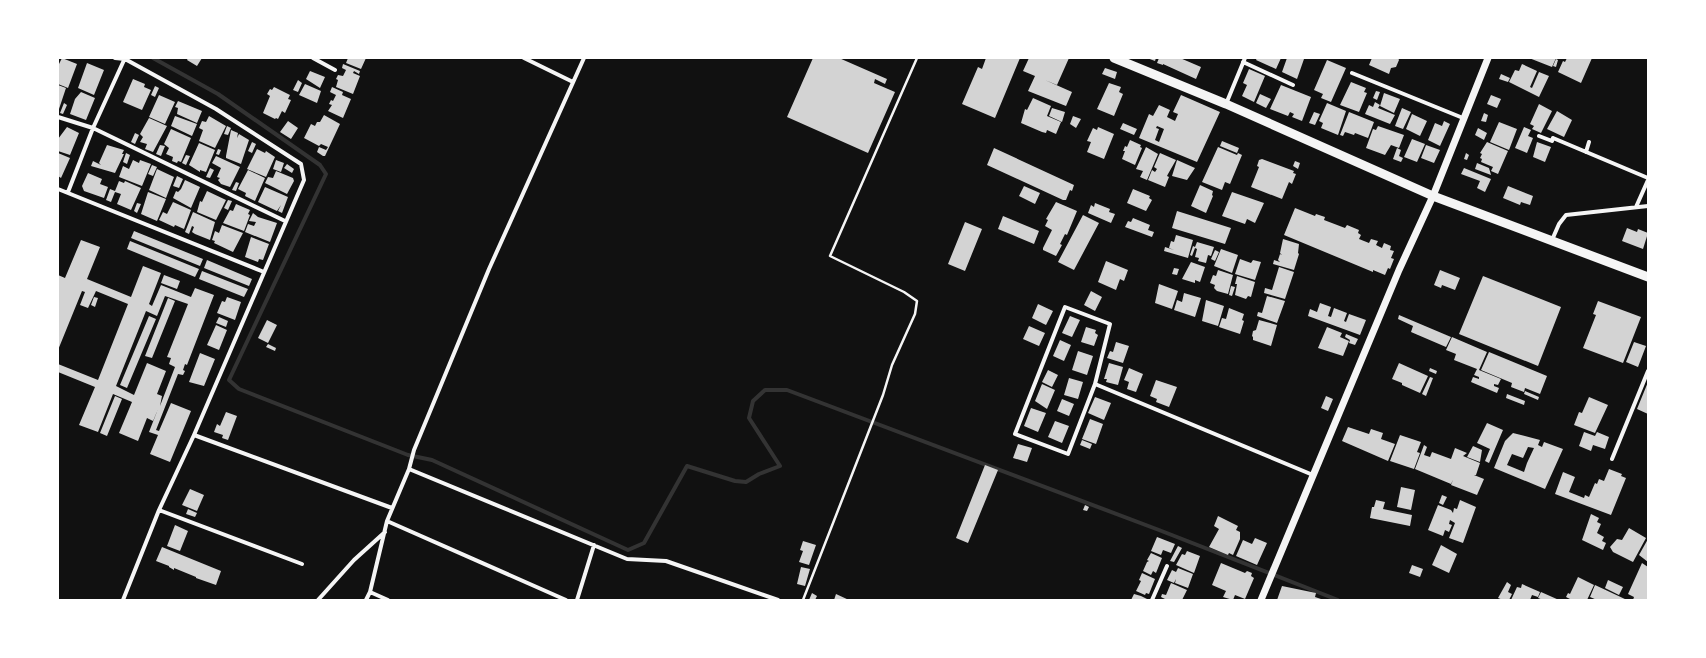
<svg xmlns="http://www.w3.org/2000/svg" width="1706" height="658" font-family="Signika,sans-serif">
<rect width="100%" height="100%" fill="#111"/>
<g fill="none" stroke-linecap="round" stroke-linejoin="round">
<path stroke="#333" stroke-width="4" d="M153 58 218 94 320 165 326 174 229 380 239 389 408 455 432 460 628 550 644 543 687 466 735 481 746 482 759 474 780 466 749 418 753 401 765 390H787L1159 530 1338 600"/>
</g>
<path fill="#d3d3d3" fill-rule="evenodd" d="M62 58 77 64 68 88 58 84V66Z
M188 58H202L197 66 187 60Z
M348 58H366L361 69 346 63Z
M813 58H825V60V58H839L887 79 885 84 875 79 874 83 895 92 868 153 787 117Z
M986 58H1020L995 118 962 104 978 67 982 69Z
M1029 58H1069L1057 85 1045 80 1072 92 1066 106 1028 91 1035 76 1023 71Z
M1147 58H1156L1155 61Z
M1159 58H1180L1201 67 1196 79 1163 64V65L1157 63Z
M1257 58H1281L1276 69 1256 60Z
M1287 58 1304 59 1297 79 1282 72Z
M1372 58H1398L1399 60 1396 67 1391 68 1389 74 1369 65Z
M1529 58H1556L1552 67Z
M1567 58H1592L1581 83 1558 72 1563 61 1565 62Z
M1556 59 1558 60 1556 67 1553 66Z
M1327 60 1346 68 1331 102 1321 98 1323 94 1314 90Z
M87 63 104 70 94 95 78 88Z
M343 64 360 71 359 74 354 71 353 73 360 76 353 94 336 87 338 80 336 79 338 75 343 76 346 70 342 68Z
M1522 64 1537 71 1530 87 1532 88 1539 72 1549 76 1539 97 1509 82 1515 70 1519 71Z
M1105 68 1117 72 1115 79 1102 74Z
M1249 69 1265 76 1254 102 1242 96 1247 85 1243 83Z
M310 71 325 77 320 88 306 79Z
M1501 74 1510 78 1508 82 1499 79Z
M133 79 145 84 144 87 151 90 142 110 123 102Z
M298 80 302 83 298 92 293 90Z
M1351 82 1366 88 1364 92 1367 93 1359 112 1340 105Z
M1109 83 1121 87 1119 92 1123 94 1114 116 1097 109Z
M305 84 321 91 317 103 299 95Z
M58 85 66 88 58 112Z
M1281 85 1311 97 1302 121 1292 117 1294 114 1290 112 1288 116 1270 109Z
M155 86 159 88 155 97 151 95Z
M274 87 290 95 288 99 291 100 285 113 282 111 278 119 276 118 275 119 263 113 270 96 267 94 270 89 272 90Z
M332 87 343 92 342 95 351 99 343 118 328 111 332 105 329 104 331 100 333 101 336 95 330 92Z
M1376 91 1380 92 1377 100 1373 98Z
M81 92 95 98 86 120 70 114 75 99Z
M1384 93 1400 99 1394 113 1380 106Z
M1260 94 1271 99 1266 108 1256 103Z
M159 95 175 102 165 124 149 117Z
M1181 95 1220 112 1197 162 1139 138 1149 114 1153 116 1159 105 1170 110 1167 117 1175 121 1178 114 1173 112ZM1157 126 1164 129 1159 142 1155 140 1159 129 1156 128Z
M1491 95 1501 99 1497 108 1487 104Z
M1033 98 1051 106 1047 116 1061 122 1056 134 1047 130 1046 133 1042 132 1021 123 1025 109 1027 110Z
M178 101 202 111 197 123 177 114 178 108 175 107Z
M1375 102 1380 105 1378 108 1395 115 1390 124 1365 114 1369 105 1373 107Z
M64 103 67 105 63 114 60 113Z
M1327 103 1346 111 1338 135 1321 128 1323 123 1319 121Z
M1539 104 1552 111 1541 133 1532 129 1534 126 1530 124Z
M1052 108 1065 112 1062 122 1049 116Z
M1402 108 1411 112 1403 129 1395 126Z
M1557 111 1572 120 1564 137 1547 129Z
M1314 112 1320 114 1315 125 1309 123Z
M1349 112 1374 122 1368 138 1355 133 1354 135 1345 132 1343 136 1340 135Z
M1484 113 1488 115 1486 122 1481 121Z
M1412 114 1427 121 1420 136 1406 129Z
M324 115 340 124 325 156H323L317 152 319 147 326 150 328 147 321 144 319 146 304 138 311 124 315 126 317 122H320Z
M175 116 197 124 192 136 171 126Z
M209 116 226 126 215 148 199 141 203 130 199 128 202 121 206 122Z
M1073 116 1081 119 1076 128 1070 124Z
M149 118 167 126 153 152 145 149 147 144 140 142 143 137 140 134Z
M288 121 298 128 291 139 280 132Z
M1444 121 1450 124 1440 146 1428 140 1435 123 1442 126Z
M1499 122 1517 129 1509 150 1490 142Z
M1123 123 1137 129 1134 135 1120 129Z
M227 126 231 128 228 135 224 134Z
M1378 126 1404 135 1399 148 1391 145 1385 155 1366 148 1373 129 1376 130Z
M67 127 79 133 70 155 58 151V139Z
M1098 127 1114 134 1104 159 1087 152 1091 142 1087 141 1093 128 1097 130Z
M1524 127 1531 130 1528 136 1533 138 1527 153 1515 148Z
M1478 128 1487 133 1484 140 1475 135Z
M171 129 191 138 181 162 178 161 177 163 172 161 173 157 166 154 169 148 164 144Z
M231 130 238 133 237 138 239 134 249 140 241 164 226 158V156Z
M135 133 139 135 135 144 131 142Z
M1412 139 1425 144 1417 162 1404 157Z
M1130 140 1141 145 1140 147 1142 148 1135 165 1122 159 1125 151H1123L1125 146 1127 147Z
M1222 141 1239 148 1237 153 1220 146Z
M252 142 256 144 252 153 248 151Z
M1487 142 1508 151 1498 174 1491 171 1493 167 1481 162 1482 159 1480 158 1482 154 1480 153Z
M1537 142 1551 147 1545 162 1533 157Z
M199 143 215 150 206 172 200 170V172L189 165Z
M107 145 124 150 122 154H124L115 173 91 166 93 161 101 165 99 163Z
M160 145 165 146 161 156 156 154Z
M1426 145 1440 150 1434 163 1421 158Z
M1146 147 1158 154 1147 180 1140 177 1143 171 1136 169Z
M1218 147 1237 155 1238 153 1242 155 1230 184 1225 182 1222 190 1202 182Z
M994 148 1074 185 1072 191 1070 190 1066 200H1063L987 165Z
M1397 148 1401 150 1399 156 1403 158 1401 162 1393 159Z
M218 149 221 150 219 155 216 154Z
M257 149 265 153 266 151 275 157 266 177 247 169Z
M58 153 70 158 61 178 58 176Z
M126 153 130 155 127 164 123 162Z
M1160 153 1176 160 1168 174 1167 176 1169 177 1165 187 1148 180 1152 170 1155 172 1157 169 1154 167Z
M1466 153 1469 155 1467 160 1464 159Z
M186 155 190 156 186 165 182 163Z
M216 156 240 167 230 187 221 184 218 180 220 178 217 177 221 168 212 163Z
M1262 159 1294 171 1293 173 1296 174 1292 184 1289 182 1282 199 1251 187 1259 167 1257 166 1259 160Z
M133 160 139 163 140 160 151 164 142 186 119 177 123 166 129 169Z
M276 160 284 163 281 172 273 169Z
M1177 160 1195 168 1187 180 1172 176Z
M1295 161 1300 163 1298 169 1293 166Z
M1477 163 1489 168 1491 175 1475 169Z
M287 164 294 169 292 173 284 168Z
M152 165 157 167 153 176 148 174Z
M210 168 214 170 210 178 206 177Z
M1464 168 1491 179 1485 192 1477 188 1480 181 1461 174Z
M157 169 174 177 166 198 149 190Z
M248 170 265 178 255 201 245 196 246 193 238 189Z
M276 171 293 178 294 181 287 194 265 183 268 177 273 178Z
M88 173 102 179 100 184 108 187 104 198 84 191 82 186Z
M177 176 183 179 179 188 173 186Z
M185 180 200 187 191 208 173 198 176 191 178 192 181 189Z
M119 181 124 183 125 181 141 188 131 210 117 204 121 194 115 192 111 202 106 200 110 189 115 191Z
M236 182 239 183 236 191 232 190Z
M1200 185 1213 191 1212 195 1213 196 1206 213 1191 206Z
M1024 186 1040 193 1035 204 1019 196Z
M1508 186 1533 196 1530 205 1521 202 1520 205 1503 198Z
M265 187 288 197 282 213 278 211 281 205 277 211 258 202Z
M1133 189 1150 196 1149 198 1152 200 1146 211 1127 203Z
M207 191 226 200 216 220 197 212 200 201 202 202Z
M148 192 166 199 157 221 141 214Z
M1232 192 1264 203 1255 223 1247 219 1245 224 1222 216Z
M228 200 232 201 228 210 224 208Z
M173 202 191 210 184 229 175 225 174 227 159 220 163 212 167 214Z
M1056 202 1077 211 1067 235 1065 234 1060 244 1062 245 1056 256 1043 250V248L1052 230 1045 226 1048 220 1046 219Z
M137 203 141 204 137 213 134 211Z
M1095 203 1110 209 1109 212 1115 214 1111 223 1088 213 1091 205 1094 207Z
M236 204 250 210 248 214 250 215 244 231 223 223 230 210 233 211Z
M1295 208 1315 216 1316 214 1325 217 1324 220 1345 228 1347 225 1359 230 1358 233 1361 235 1359 239 1369 243 1371 239 1378 241 1376 245 1382 248 1384 243 1391 246 1390 250 1394 251 1391 258 1394 259 1390 269 1388 268 1385 275 1373 270V272L1284 235Z
M1177 211 1231 228 1225 244 1172 228Z
M193 212 215 222 210 240 195 234 192 232 194 227 192 226 189 234 185 232Z
M253 213 258 217 277 223 270 242 245 232 248 224 254 226 256 222 249 221Z
M1083 215 1099 223 1074 270 1058 262Z
M1003 216 1039 231 1034 244 998 229Z
M1133 218 1150 225 1148 230 1154 232 1152 237 1125 227 1128 221 1131 222Z
M965 222 982 229 965 271 948 264Z
M222 225 243 233 233 252 214 243 215 241 212 240 215 231 219 233Z
M1627 228 1637 232 1638 229 1648 233 1643 249 1622 241Z
M134 231 203 259 200 266 131 238Z
M1176 235 1193 240 1188 258 1164 251 1165 247 1174 250 1169 248 1171 241 1174 242Z
M251 237 269 244 263 260 259 259 258 262 245 257Z
M1283 239 1299 244 1298 253 1299 254 1294 270 1273 264 1274 260 1280 262 1278 260 1280 254 1282 255 1280 253Z
M81 240 100 247 87 279 131 297 143 266 161 273 149 304 152 306 161 285 191 297 195 288 214 295 187 365 185 364 183 370 185 371 183 375 178 374 156 430 159 431 171 403 191 411 170 462 150 454 158 435 149 432 158 409 153 421 147 418 138 441 119 433 132 402 113 394 98 432 79 425 95 387 58 372V364L98 380 128 304 96 291 88 308 80 305 85 292 82 291 58 350V275L65 278ZM165 296 188 304 167 357 171 358 169 364 175 367 160 406 162 396 157 394 166 371 147 363 134 395 116 386 146 311 157 316Z
M130 241 199 269 195 277 127 249Z
M1197 242 1214 247 1211 256 1208 255 1206 263 1198 261 1199 258 1195 257 1197 249 1195 248 1192 256 1190 255 1193 246 1195 247Z
M1221 249 1238 255 1232 273 1214 266Z
M1215 250 1219 252 1215 261 1211 259Z
M1240 259 1251 263 1253 260 1261 262 1255 280 1235 274Z
M207 260 252 279 249 286 204 268Z
M1106 261 1128 270 1124 281 1120 279 1116 290 1098 282Z
M1191 262 1205 267 1200 282 1195 280V283L1182 279Z
M1279 267 1294 272 1285 299 1264 293 1265 288 1272 290Z
M1174 268 1179 269 1177 275 1172 274Z
M1218 270 1233 275 1228 294 1217 291 1214 288 1215 285 1210 283 1213 275 1216 276Z
M1440 270 1460 278 1455 290 1442 285 1441 288 1434 285Z
M202 271 248 289 244 297 199 279Z
M164 275 180 281 177 289 161 283Z
M1237 276 1255 282 1251 297 1248 296 1246 299 1235 295 1237 284H1235Z
M1483 276 1561 307 1538 366 1459 334Z
M1159 284 1178 291 1172 309 1155 303Z
M1231 286 1235 287 1232 296 1229 295Z
M1091 291 1102 297 1095 311 1084 305Z
M1184 293 1201 298 1195 317 1174 310 1177 300 1182 302Z
M1267 296 1285 301 1277 323 1257 316 1258 312 1262 313Z
M94 297 98 298 95 307 91 305Z
M227 297 241 302 235 320 217 313 222 301 225 302Z
M168 298 175 301 152 358 145 356Z
M1206 300 1224 306 1218 326 1202 321Z
M1598 301 1641 317 1623 363 1583 348 1596 315 1593 314Z
M1320 303 1331 307 1328 316 1331 317 1334 308 1347 313 1344 321 1346 322 1349 314 1366 320 1360 335 1308 316 1310 309 1317 312Z
M1038 304 1053 311 1046 325 1032 318Z
M1229 308 1244 314 1242 320 1244 321 1240 334 1219 327 1222 318 1226 319Z
M1399 315 1451 337 1446 347 1411 332 1413 326 1398 319Z
M149 316 156 319 127 388 120 385Z
M1070 316 1080 320 1072 337 1062 333Z
M219 317 228 321 226 327 216 323Z
M267 320 277 325 268 343 258 338Z
M1259 320 1277 325 1271 346 1253 340V337L1252 336 1253 331 1256 330Z
M216 325 227 330 219 350 207 345Z
M1029 326 1045 333 1039 346 1023 339Z
M1086 327 1096 330 1095 333 1098 335 1094 346 1081 342Z
M1327 327 1342 333 1340 337 1349 341 1343 356 1318 348Z
M1346 334 1358 339 1355 345 1349 343 1350 340 1345 337Z
M1452 337 1487 352 1479 370 1501 379 1498 385 1494 384V386L1499 388 1497 393 1471 382 1473 377 1479 379V377L1474 375 1477 369 1454 360 1456 354 1446 350Z
M1060 340 1071 345 1064 361 1053 356Z
M1116 342 1129 346 1123 363 1107 358 1110 351 1113 352Z
M1634 342 1646 346 1638 367 1626 362Z
M268 344 276 348 275 351 266 347Z
M1078 351 1093 356 1087 375 1072 370Z
M1489 352 1547 376 1540 394 1525 388 1524 392 1511 387 1512 383 1481 370Z
M200 353 215 359 204 386 189 382Z
M1109 363 1123 367 1118 385 1106 382 1107 379H1104Z
M1399 363 1428 376 1420 393 1402 385V383L1392 379Z
M1129 368 1143 374 1136 392 1127 389 1129 382 1124 380Z
M1430 368 1437 371 1436 374 1429 371Z
M1048 370 1058 375 1052 387 1042 382Z
M1430 377 1433 378 1426 396 1422 394Z
M1069 378 1083 382 1078 399 1064 395Z
M1156 380 1177 387 1169 407 1156 402 1157 399 1150 396Z
M1648 382V414L1637 409Z
M1042 384 1055 390 1047 409 1035 401Z
M1525 391 1539 397 1538 400 1524 394Z
M1507 394 1525 401 1524 405 1506 398Z
M115 396 122 399 107 436 100 433Z
M1326 396 1333 399 1328 411 1321 408Z
M1095 397 1111 403 1104 420 1088 413Z
M1589 397 1608 405 1595 433 1574 425 1579 412 1582 413Z
M1062 399 1074 404 1069 416 1057 411Z
M1031 408 1046 413 1038 432 1024 426Z
M226 412 237 416 228 440 222 438 223 435 214 432 217 424 220 426Z
M1090 419 1103 424 1096 444 1082 439Z
M1055 421 1069 426 1062 443 1048 437Z
M1487 423 1503 430 1489 463 1485 461 1490 449 1477 443Z
M1348 427 1369 434 1371 429 1383 433 1381 439 1395 444 1388 461 1342 441Z
M1584 432 1595 436 1597 432 1609 437 1605 449 1593 445 1591 451 1579 446Z
M1513 433 1540 440 1538 445 1542 447 1544 442 1563 449 1545 489 1494 468 1505 441ZM1528 447 1534 448 1527 463 1524 472 1507 465 1512 454 1523 458Z
M1400 435 1421 442 1417 452 1420 453 1414 469 1390 461Z
M1082 440 1092 444 1090 449 1080 445Z
M1018 444 1032 448 1027 462 1013 458Z
M1424 445 1427 447 1424 455 1430 457 1432 452 1451 459 1455 448 1467 453 1463 456 1480 463 1476 475H1474L1484 479 1477 495 1451 485 1453 480 1451 484 1415 469Z
M1473 446 1482 450 1480 462 1467 457Z
M985 465 998 470 968 543 956 538Z
M1609 469 1622 474 1621 476 1626 478 1611 515 1555 494 1563 472 1575 477 1569 492 1584 498 1585 495 1589 497 1595 483 1597 484 1599 479 1604 481Z
M1401 487 1415 490 1411 510 1397 507Z
M190 489 204 495 197 511 182 505Z
M1442 495 1447 497 1443 505 1439 503Z
M1376 500 1385 502 1383 509 1412 515 1410 526 1370 518 1372 507H1374Z
M1460 500 1476 507 1463 543 1449 538 1455 523 1450 520 1449 524 1452 525 1449 532 1445 530 1443 536 1428 530 1438 505 1451 510 1453 513 1454 508 1457 509Z
M1085 505 1089 507 1087 511 1083 510Z
M188 509 197 513 195 517 186 514Z
M1591 514 1599 518 1597 522 1601 524 1597 533 1604 537 1602 541 1606 543 1603 550 1582 540Z
M1218 516 1238 526 1236 530 1240 532V539L1233 555 1229 553 1228 555 1209 547 1219 529 1214 526Z
M175 525 188 531 180 551 167 546Z
M1629 528 1646 538 1633 562 1613 552 1610 547 1617 539 1622 540Z
M1157 537 1175 544 1171 553 1163 550 1161 555 1151 551Z
M1255 538 1267 543 1257 565 1236 556 1243 540 1252 544Z
M1648 539V562L1639 555Z
M803 541 816 545 809 565 799 562 803 551 800 550Z
M1441 545 1457 554 1449 573 1432 565Z
M1178 546 1182 548 1174 562 1170 561Z
M162 547 221 571 216 585 196 578V577L174 568V570L169 567V566L156 561Z
M1187 551 1200 556 1194 573 1176 565 1182 554 1185 555Z
M1151 553 1162 558 1156 573 1153 571 1151 575 1143 571 1147 562 1149 561 1147 560Z
M1221 563 1245 573 1247 571 1252 573 1251 576 1254 578 1245 599 1235 595 1233 600 1223 597 1226 591 1212 585Z
M1642 563 1648 567V600H1633L1634 597 1628 594Z
M1412 565 1423 569 1420 577 1409 573Z
M801 567 810 569 805 586 797 584Z
M1178 568 1193 574 1188 588 1175 583 1176 579 1174 583 1167 580 1172 570 1176 572Z
M1142 573 1155 579 1149 594 1146 593 1145 595 1136 591 1141 581 1139 580Z
M1578 577 1594 585 1587 600H1572L1566 597 1568 593 1570 594Z
M1608 580 1623 587 1619 595 1605 588Z
M1507 582 1511 585 1508 592 1512 594 1509 600H1503L1498 598Z
M1171 583 1187 590 1182 600H1167L1161 597 1162 594 1166 595Z
M1522 584 1540 592 1538 597 1532 595 1530 600H1511L1517 587 1521 588Z
M1595 585 1627 600H1597L1590 597Z
M1282 586 1316 593 1315 597 1324 600H1277Z
M1541 592 1559 600H1543L1538 598Z
M812 593 817 596 815 600H809Z
M836 594 849 600H834Z
M1134 594 1141 596 1149 600H1131Z"/>
<g fill="none" stroke-linecap="round" stroke-linejoin="round">
<path stroke="#f5f5f5" stroke-width="2.5" d="M803 600 883 395 892 365 915 314 917 301 904 292 830 256 917 58"/>
<path stroke="#f5f5f5" stroke-width="4" d="M115 58 125 59 216 109 301 164 304 180 194 435 159 510 123 600
M313 58 335 70
M524 58 573 82
M1243 62 1293 85
M1352 73 1463 118
M1226 104 1245 58
M58 117 93 128 285 221
M1539 136 1552 141 1553 138 1648 178
M1586 152 1589 142
M58 189 264 272
M68 192 93 128 125 58
M1636 207 1648 180
M1552 240 1559 224 1566 215 1648 206
M1065 307 1110 324 1095 384 1068 454 1015 434Z
M1095 384 1313 475
M194 435 392 508
M1612 459 1648 371
M409 469 627 559 666 561 778 600
M159 510 302 564
M387 521 566 600
M370 592 388 600
M318 600 354 560 385 532
M366 600 370 592 387 521 409 469 414 450 489 269 584 58
M577 600 594 545
M1152 600 1167 566"/>
<path stroke="#f5f5f5" stroke-width="7" d="M1261 600 1399 270 1433 196 1488 58"/>
<path stroke="#f5f5f5" stroke-width="9" d="M1114 58 1226 104 1433 196 1648 277"/>
</g>
<rect width="1706" height="658" fill="none" stroke="#ffffff" stroke-width="118"/>
</svg>
